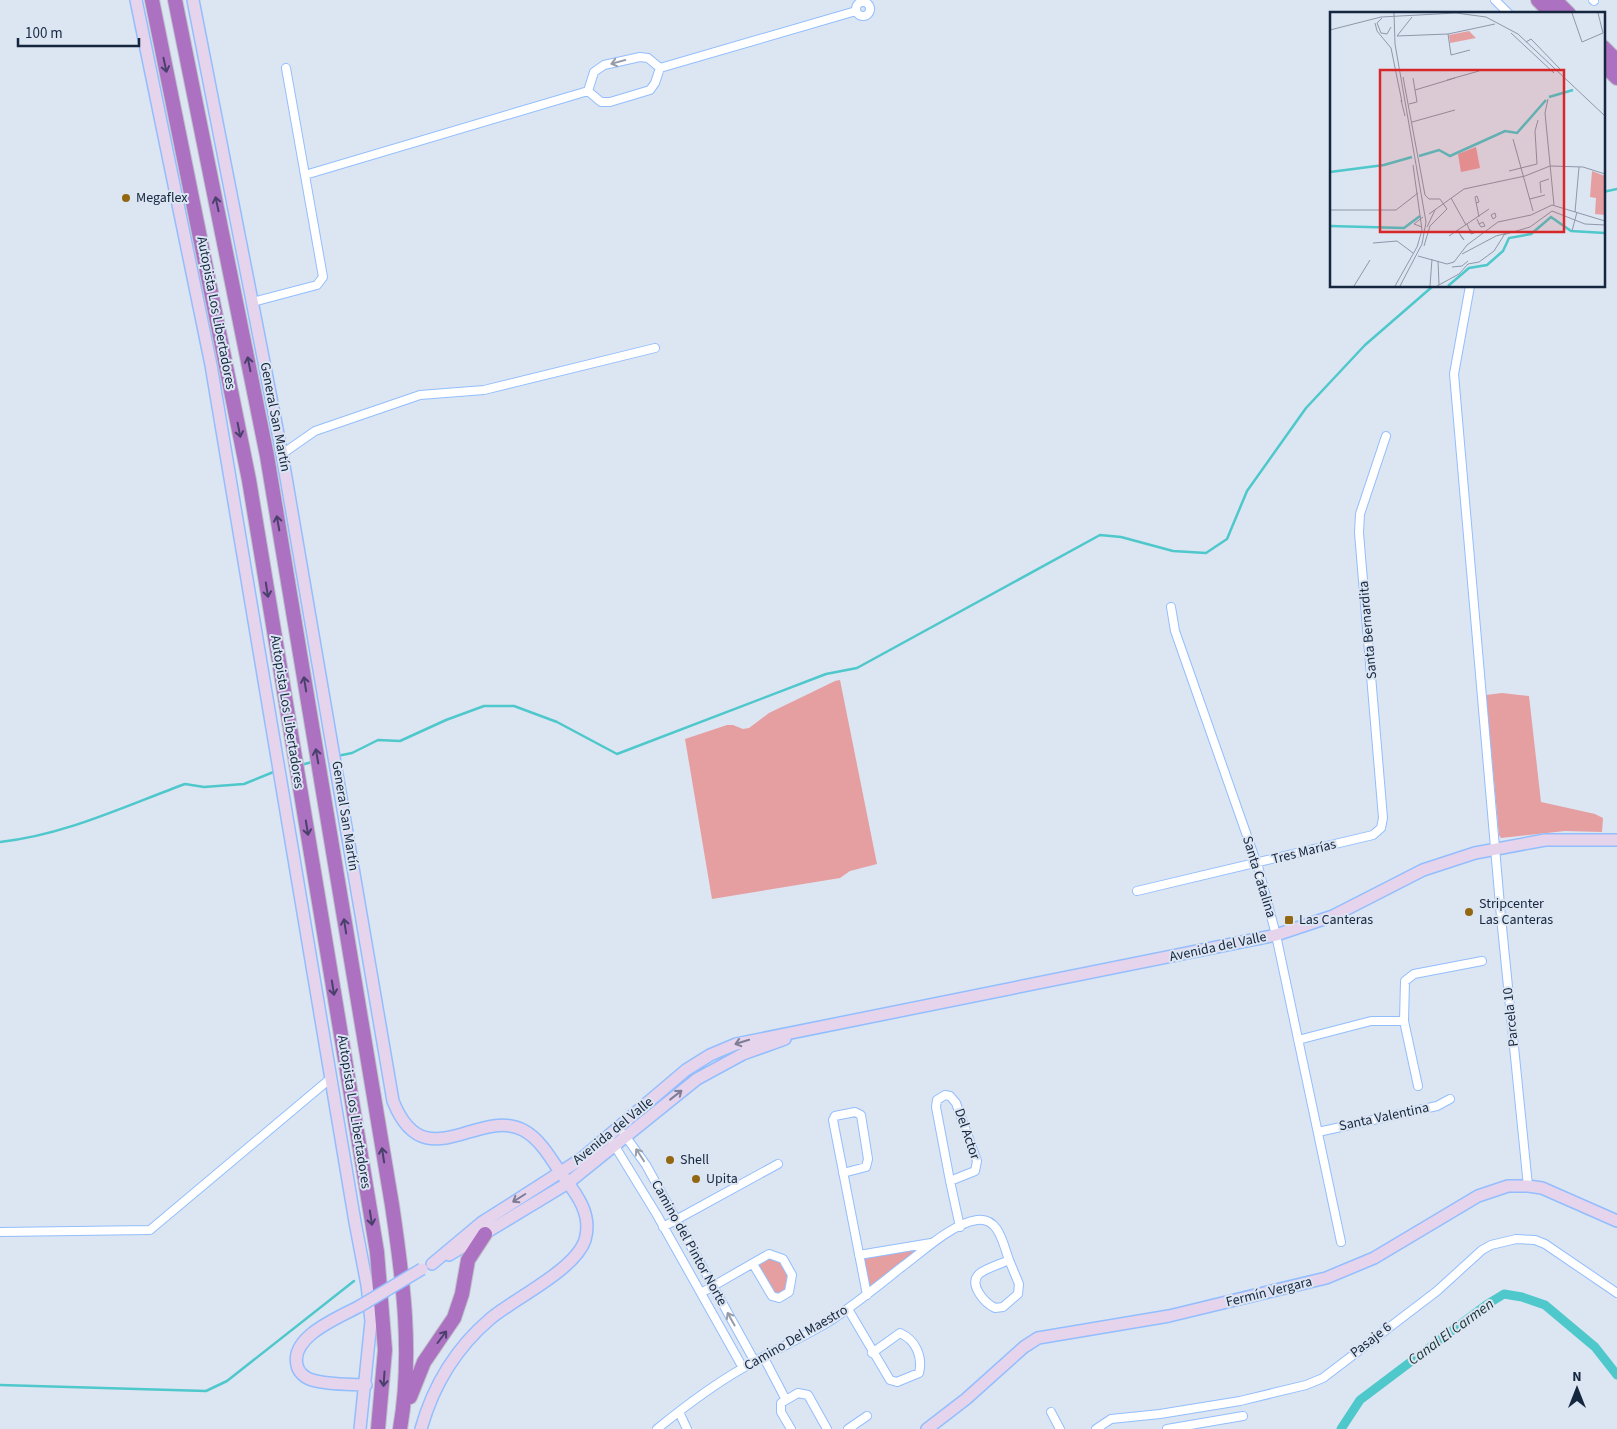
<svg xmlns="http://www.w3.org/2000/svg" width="1617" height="1429" font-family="'Source Sans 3',sans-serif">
<rect width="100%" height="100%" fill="#dce5f2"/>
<path fill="#e59fa1" d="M840 680 877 864 850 871 840 878 712 899 685 739 727 725H733L743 729 749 728 769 713 835 681Z
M1502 693 1529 696 1541 802 1595 814 1603 818 1602 832 1565 831 1501 838 1499 835 1486 695Z
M919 1249 869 1288 863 1257Z
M770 1258 781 1261 789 1274 785 1293 780 1296 774 1294 758 1267 760 1263Z"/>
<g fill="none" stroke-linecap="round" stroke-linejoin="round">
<path stroke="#4ec8cb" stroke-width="2.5" d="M1603 192 1617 189
M337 756 352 753 378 740 400 741 446 720 484 706H514L557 722 617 754 826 674 857 668 1100 535 1121 537 1173 551 1206 553 1227 539 1247 491 1306 408 1365 345 1433 286
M301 765 312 762
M0 842C65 835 125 806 185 784L204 787 244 784 276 771
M0 1385 206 1391 227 1381 354 1281"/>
<path stroke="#4ec8cb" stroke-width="9" d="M1341 1429 1360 1400 1486 1305 1504 1294 1522 1297 1545 1305 1595 1347 1617 1375"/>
<defs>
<path id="street" d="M1495 0 1509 14
M1593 0 1594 1
M856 9a7 7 0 1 1 14 0a7 7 0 1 1-14 0Z
M660 68 856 11
M588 91 594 72 604 65 640 57 648 58 660 68
M588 91 601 102H610L650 90 655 83 660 68
M305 175 588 91
M1470 286 1454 374 1501 917 1528 1186
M253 302 317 285 323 277 286 68
M282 454 315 431 420 395 484 390 655 348
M1171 607 1175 631 1259 870 1276 935 1341 1242
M1137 891 1373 835 1381 828 1383 818 1359 533 1360 514 1386 436
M1298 1040 1371 1021H1404
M1418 1086 1404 1021 1405 981 1414 974 1482 961
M945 1095 950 1096 956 1103 977 1161 975 1171 950 1181 936 1107 937 1100Z
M1318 1132 1437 1106 1450 1099
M624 1134 646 1165 755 1362
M613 1143 657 1215 743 1368
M843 1173 866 1167 868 1159 861 1115 855 1112 835 1116 833 1120 867 1295
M950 1181 960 1227
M663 1227 778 1164
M0 1232 150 1230 331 1078
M859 1255 931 1243
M1009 1260 1019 1284 1018 1294 1003 1307 995 1308C985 1303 968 1285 979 1274 986 1268 1001 1264 1009 1260Z
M701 1293 769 1254 783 1259 792 1275 789 1292 779 1298 772 1296 753 1264
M848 1309 890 1380 897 1382 919 1373C923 1357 916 1340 900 1333L872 1353
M764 1358 786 1400
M679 1412 687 1429
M1051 1412 1060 1429
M657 1429C684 1407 713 1385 743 1368 772 1351 802 1338 830 1321 856 1304 879 1285 903 1266 922 1252 953 1223 977 1220 999 1217 1003 1244 1009 1260
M791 1429 781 1412V1403L798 1393 808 1395 827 1429
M848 1429 867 1416
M1096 1429 1111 1419 1160 1414 1240 1401 1306 1385 1323 1378 1437 1291 1482 1250 1491 1245 1516 1239 1535 1240 1545 1244 1617 1293
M1167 1429 1243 1416"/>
<path id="secondary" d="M136 0 211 365 355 1222 367 1285 371 1321 360 1429
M193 0 282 454 393 1101C424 1180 478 1107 523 1130 539 1138 550 1157 560 1172 575 1192 593 1213 585 1240 575 1270 515 1298 490 1319 456 1348 433 1386 421 1429
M449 1255 568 1183 697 1079 743 1054 785 1039
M432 1264 481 1223 581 1159 686 1070 710 1055 736 1044 1276 935 1333 916 1423 870 1475 853 1545 840H1617
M360 1306C340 1317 290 1336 297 1365 298 1372 305 1378 312 1380 329 1385 349 1384 366 1385
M927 1429 966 1399 1024 1347 1038 1338 1169 1316 1326 1278 1374 1258 1478 1196 1508 1186H1528L1542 1188 1617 1221"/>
<path id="highway" d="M152 0 249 480 377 1252 385 1350 378 1429
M175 0 267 456 392 1205C403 1279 413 1354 400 1429
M1538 0 1552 14
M1555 0 1569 14
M1603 47 1617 61
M1603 64 1617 78
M410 1397 424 1362 454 1318 462 1294 468 1260 485 1234"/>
</defs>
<use href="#street" stroke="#92befe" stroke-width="10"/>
<use href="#secondary" stroke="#92befe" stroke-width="14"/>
<use href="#highway" stroke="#bdc2c9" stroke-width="16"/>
<use href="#street" stroke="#fff" stroke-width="8"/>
<use href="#secondary" stroke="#e6d4ec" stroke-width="11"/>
<use href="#highway" stroke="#ad71c1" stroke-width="14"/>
<defs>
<path id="secondary-bridge" d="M360 1306 422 1269"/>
</defs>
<use href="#secondary-bridge" stroke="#92befe" stroke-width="14" stroke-linecap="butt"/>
<use href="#secondary-bridge" stroke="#e6d4ec" stroke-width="11"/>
</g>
<defs><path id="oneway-shaft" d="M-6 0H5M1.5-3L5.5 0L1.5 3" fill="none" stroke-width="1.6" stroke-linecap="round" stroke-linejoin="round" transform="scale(1.25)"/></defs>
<g stroke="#969da9">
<use href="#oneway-shaft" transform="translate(618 62) rotate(165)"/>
<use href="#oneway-shaft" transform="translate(640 1155) rotate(-123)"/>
<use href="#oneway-shaft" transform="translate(731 1319) rotate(-119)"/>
</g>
<g stroke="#4a406c">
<use href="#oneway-shaft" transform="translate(165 65) rotate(78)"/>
<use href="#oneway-shaft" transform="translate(217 204) rotate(-102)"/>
<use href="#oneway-shaft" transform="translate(249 364) rotate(-101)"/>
<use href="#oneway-shaft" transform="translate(239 430) rotate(79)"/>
<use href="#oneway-shaft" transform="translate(278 523) rotate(-100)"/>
<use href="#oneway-shaft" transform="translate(267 590) rotate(81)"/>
<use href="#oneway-shaft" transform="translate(305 684) rotate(-99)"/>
<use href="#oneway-shaft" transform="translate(317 756) rotate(-100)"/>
<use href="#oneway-shaft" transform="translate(307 828) rotate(81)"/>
<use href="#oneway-shaft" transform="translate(345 926) rotate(-99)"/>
<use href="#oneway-shaft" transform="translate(333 988) rotate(81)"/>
<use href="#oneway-shaft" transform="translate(383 1155) rotate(-99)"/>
<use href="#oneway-shaft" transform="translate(371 1218) rotate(81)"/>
<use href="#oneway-shaft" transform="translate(442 1337) rotate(-53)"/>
<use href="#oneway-shaft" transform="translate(384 1379) rotate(94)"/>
</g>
<g stroke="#7e7d96">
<use href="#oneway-shaft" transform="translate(742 1042) rotate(163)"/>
<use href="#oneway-shaft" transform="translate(676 1095) rotate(-38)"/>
<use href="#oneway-shaft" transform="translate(519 1198) rotate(148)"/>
</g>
<g fill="#936712" stroke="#dce5f2" stroke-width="2">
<circle cx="126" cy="198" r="5"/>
<circle cx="1469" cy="912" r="5"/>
<rect x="1284" y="915" width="10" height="10" rx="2.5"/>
<circle cx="670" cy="1160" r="5"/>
<circle cx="696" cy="1179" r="5"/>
</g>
<g text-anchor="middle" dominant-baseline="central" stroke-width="4" stroke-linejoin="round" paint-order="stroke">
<g font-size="14" fill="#15263f" stroke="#dce5f2" text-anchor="start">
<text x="136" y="198">Megaflex</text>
<text x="1479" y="904">Stripcenter<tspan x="1479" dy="16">Las Canteras</tspan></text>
<text x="1299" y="920">Las Canteras</text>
<text x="680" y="1160">Shell</text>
<text x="706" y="1179">Upita</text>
</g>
<g font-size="14" fill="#15263f" stroke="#dce5f2">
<text transform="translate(216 313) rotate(79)">Autopista Los Libertadores</text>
<text transform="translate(275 417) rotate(79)">General San Martín</text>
<text transform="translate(1368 630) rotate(-95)">Santa Bernardita</text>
<text transform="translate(287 712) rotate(81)">Autopista Los Libertadores</text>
<text transform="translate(345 816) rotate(81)">General San Martín</text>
<text transform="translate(1304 852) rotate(-14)">Tres Marías</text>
<text transform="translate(1259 877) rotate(73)">Santa Catalina</text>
<text transform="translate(1218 947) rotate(-12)">Avenida del Valle</text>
<text transform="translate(1511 1017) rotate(-96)">Parcela 10</text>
<text transform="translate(354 1112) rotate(81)">Autopista Los Libertadores</text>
<text transform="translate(1384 1117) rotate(-12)">Santa Valentina</text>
<text transform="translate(613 1131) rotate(-39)">Avenida del Valle</text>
<text transform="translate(967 1134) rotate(71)">Del Actor</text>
<text transform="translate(689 1243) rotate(61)">Camino del Pintor Norte</text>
<text transform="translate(1269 1292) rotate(-14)">Fermín Vergara</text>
<text transform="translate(796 1338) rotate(-30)">Camino Del Maestro</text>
<text transform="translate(1371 1340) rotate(-38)">Pasaje 6</text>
</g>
<g font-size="15" font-style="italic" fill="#163131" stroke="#dce5f2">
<text transform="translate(1451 1332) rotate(-36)">Canal El Carmen</text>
</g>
</g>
<g transform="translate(1330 12)">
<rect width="275" height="275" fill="#dce5f2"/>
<path d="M139 19 146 26 120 31 119 23ZM146 135 150 156 131 160 128 142ZM262 159 275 164V203L265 202 266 186 260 185Z" fill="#e59fa1"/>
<path fill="none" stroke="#4ec8cb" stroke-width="2.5" d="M219 85 243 78M89 144 109 138 120 144 175 119 187 121 216 88M0 160 54 153 82 145M0 214 74 216 90 204M118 274 139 256 157 253 173 239 179 226 201 222 221 205 241 219 275 221"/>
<path fill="none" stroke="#8c99aa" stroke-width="1" d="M64 1 65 32 96 210 92 232 70 274M242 1 252 30M52 6 47 11 51 21 57 22 61 15M45 11 47 19 61 36 72 90M0 18 51 5 126 1 156 5 188 22 275 104M181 21 224 61M118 22 121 43 140 38M67 24 82 5M67 24 118 22 165 12M196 30 201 27 231 58M252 30 273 21 268 1M73 65 95 183 99 187H110L117 197 100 214 94 234M117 68 149 59M85 78 125 66M218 87 215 101 224 193M71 88 75 104M79 92 87 90 83 66M82 110 125 98M183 127 203 199M179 159 207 152 205 119 208 108M211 181 210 170 219 167M121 186 136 213M200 187 215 183M146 191 149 190 147 184 145 185 149 205M0 198H66L88 181M245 200 249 155M165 201 166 205 163 207 161 203ZM99 202 134 177 195 164 220 154 253 155 275 162M147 207 149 212 151 215 155 214 153 210 149 212M137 212 141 222 144 221 139 217M92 215 84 212 93 205M97 215 105 198M127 218 134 228 130 223M242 219 247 200M173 223 200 215 222 199 255 212 275 213M119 224 159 197M43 231 67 229 83 241M132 242 166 224 181 220M88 244 117 252 124 250 137 233 168 210 201 203 222 193 275 209M108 249 109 273M122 255 132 254 138 249M24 274 40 248M65 274 87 235 92 218 83 153M100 274 102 247M107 274 129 262 138 252 149 250 164 239 174 223"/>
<path fill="#d62828" fill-opacity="0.15" stroke="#d62828" stroke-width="2.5" d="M50 58H234V220H50Z"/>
<rect width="275" height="275" fill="none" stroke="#15263f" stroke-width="2.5"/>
</g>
<g transform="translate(1577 1389)" stroke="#dce5f2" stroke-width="4" paint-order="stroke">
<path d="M0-4L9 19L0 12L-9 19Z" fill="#15263f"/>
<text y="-8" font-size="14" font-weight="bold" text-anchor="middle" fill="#15263f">N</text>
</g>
<path d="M18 38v8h121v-8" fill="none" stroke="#15263f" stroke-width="2.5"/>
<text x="25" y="38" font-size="15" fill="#15263f" stroke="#dce5f2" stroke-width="4" paint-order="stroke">100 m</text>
</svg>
